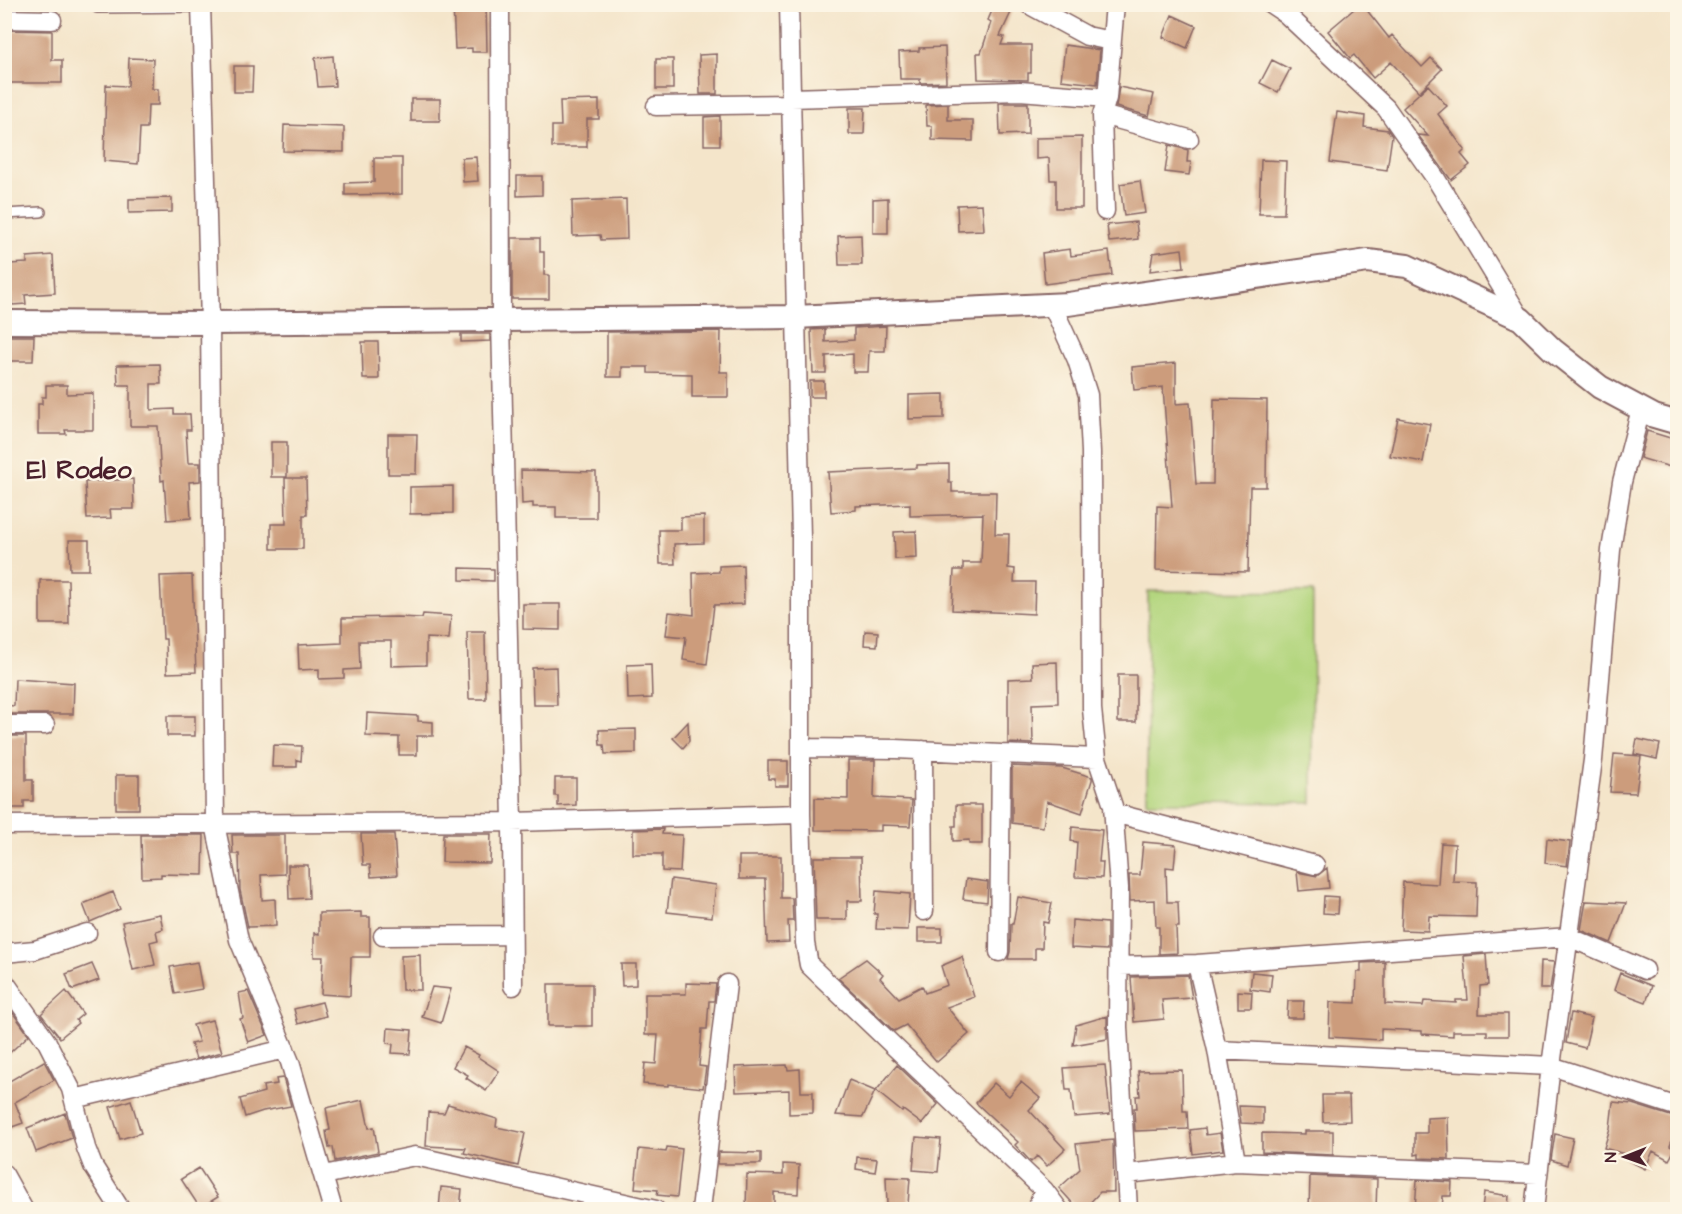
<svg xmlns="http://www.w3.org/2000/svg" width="1682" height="1214" font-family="'Architects Daughter',sans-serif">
<rect width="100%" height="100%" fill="#fcf5e5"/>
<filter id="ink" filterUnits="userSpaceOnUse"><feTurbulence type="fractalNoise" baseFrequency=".0167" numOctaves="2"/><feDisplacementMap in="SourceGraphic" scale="12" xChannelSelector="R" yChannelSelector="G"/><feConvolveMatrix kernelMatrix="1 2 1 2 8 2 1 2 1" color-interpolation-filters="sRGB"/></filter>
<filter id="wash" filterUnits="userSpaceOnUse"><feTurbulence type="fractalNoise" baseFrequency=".008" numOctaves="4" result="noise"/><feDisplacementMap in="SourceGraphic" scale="24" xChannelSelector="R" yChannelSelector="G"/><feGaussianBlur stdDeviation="1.35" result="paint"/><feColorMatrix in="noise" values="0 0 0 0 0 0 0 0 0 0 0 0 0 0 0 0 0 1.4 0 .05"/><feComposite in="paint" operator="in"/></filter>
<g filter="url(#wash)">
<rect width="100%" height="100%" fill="#f4e5ca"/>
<path fill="#b4d67f" stroke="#7f7a55" stroke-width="1.5" d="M1148 591 1313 592 1312 803 1147 802Z"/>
<g id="blocks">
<path fill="#cc9c7c" d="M453 4H486L487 52H472V48L455 49Z
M995 4H1015L1000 36 1004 37 1001 45H1031V73H1028V80L978 79 977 53H981L991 22 988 20Z
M1360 4H1362L1389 38 1392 35 1422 67 1431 58 1442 69 1419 92 1391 62 1373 78 1354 55 1350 58 1328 31Z
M1172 15 1196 26 1187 48 1163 37Z
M4 30 52 31V60H62V83H4Z
M1065 45 1100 50 1097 84 1061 80Z
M945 47 946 82 920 83V79H900L899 52 919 51V48Z
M717 54V94H700L699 55Z
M333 56 335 86 318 87 315 58Z
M129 58 153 59 152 89H158V105H148L147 128H140L138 164 104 161 106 85 128 86Z
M656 59H673V89H656Z
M1272 60 1290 69 1278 92 1260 83Z
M234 66H253L252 92H234Z
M1428 85 1447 106 1438 114 1465 150 1461 154 1470 165 1451 180 1418 135 1428 136 1403 108Z
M1119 87 1154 94 1149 116 1116 107Z
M411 99H440V121H411Z
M599 100V119H587V147H552V126H561L560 101Z
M999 103H1028V134L1000 135Z
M948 104V120H973V141L932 140V126H927L926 105Z
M849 108H865L864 134H849Z
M1337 112 1365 116 1364 127 1388 130 1392 136 1387 170 1330 162Z
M720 116V145H704V117Z
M284 125 344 127V152L283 151Z
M1082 137V208H1056V180H1050L1049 158 1036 159V138Z
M1169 145 1188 150 1187 162H1191L1189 175 1165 172Z
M476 157 478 181 463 182 462 158Z
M374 158H402V194L345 195V183L374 182Z
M1261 160 1286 161 1284 214H1259Z
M517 176H542V195L517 196Z
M1140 181 1145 213 1124 216 1120 184Z
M172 198V212L129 213V199Z
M888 198V233H873V199Z
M626 199 627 239 601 240 600 235 573 236 572 201Z
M982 204 984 230 958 231 957 205Z
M1136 222 1138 239 1109 242 1107 225Z
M861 235 862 265H839L838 236Z
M512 238H540V252H544V275H549V299H512Z
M1070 249 1071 256 1109 251 1112 275 1045 284 1042 253Z
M1182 249 1184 267 1150 271 1153 253Z
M53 255 55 293 25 295 26 304 12 305 9 264 27 263V257Z
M886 326 885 351H869L868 372H853V354L826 356V373H813L811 330 825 329V342L854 340V328Z
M721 331 720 372H728V397H692V374L648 373V367H622V377H607V332Z
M461 334H490V341L461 342Z
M4 336H34L33 361H4Z
M362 342H378L379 379H363Z
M1176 363V404L1190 403 1196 484H1213L1214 399 1267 400 1266 487H1250L1248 572 1156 570 1157 506 1172 507 1163 387 1134 390 1132 367Z
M160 364 161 384H151V410L174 409V414H190L191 430H186L188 463H200V481L189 482 191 518 167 520 164 480 161 481 158 426H130V385H118L117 365Z
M810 381H824V397H810Z
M46 385H67V394L93 393V430H65L66 434H38V404H42V397H46Z
M944 394V418L909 419V395Z
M1398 418 1430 424 1423 462 1390 456Z
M1647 431 1677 440V469L1640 458Z
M388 434H417L416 474H388Z
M271 442H287V477H271Z
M949 464V483H952V492H996L995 534H1009L1008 568 1015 569 1014 582H1035L1034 614 952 610 954 570H963V563H981L983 514 910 516V504L856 506V510L831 512 828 472 917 468V465Z
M521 470 596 472V518H556V507H533V503L522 504Z
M285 478H306L307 515H303V549H271V524H286Z
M133 479 134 509H110L111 518 87 519 85 482Z
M453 486V513L410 514V487Z
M704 516V543L674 544 675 564H660L659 530H681V517Z
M916 531 917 558 895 559 894 532Z
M69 540H89V570H70Z
M743 565 744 604 714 605 707 664 683 660 686 637 666 635 669 612 694 615 693 573 719 572V566Z
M460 568 494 569V581L460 580Z
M192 575 196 672 167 673 166 639H163L160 576Z
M40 580H68L69 624H40Z
M523 604H560V630L523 629Z
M423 614 451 616 449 639 426 638V665L391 666V641H359L360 669 344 670V678L319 679V669L299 670 298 645 342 643V618L397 617 422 618Z
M865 631 878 632 877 646 864 645Z
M467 632H485L486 699H469Z
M1057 662 1058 703 1032 704 1033 744 1008 743V679L1033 678 1032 663Z
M651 664 652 698 628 699 627 665Z
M556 667 557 705H533L532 668Z
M1118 675H1136V722H1118Z
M15 679 74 683 73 714H4V705L14 706Z
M367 713 418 716V721L433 722V736H417V755H399V737L366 736Z
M167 716H195V736H167Z
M688 722 689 741 683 748 673 738Z
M636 729V753L605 754 604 745H600L599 730Z
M4 736H26V780H33V801H24V808H9V801H4Z
M1637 739 1660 744 1657 759 1634 754Z
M273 745 302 746 301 761 297 760V767H272Z
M1614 754 1641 756 1636 793 1610 792Z
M848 760H875L874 798 912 800 910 826 881 825V831L815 830V798L848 799Z
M768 761H788V786H775V779H768Z
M1012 766 1062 768 1092 777V780L1082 813 1047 801 1043 827 1012 823Z
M116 775H139V809H116Z
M555 778H576V805L558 806V796H555Z
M956 805H982V844H969V840L953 841V826H956Z
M1072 827 1102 830 1099 862H1103L1102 878 1075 877 1077 842 1071 841Z
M663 829 662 834 682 835 680 872 662 871V854H633V830Z
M361 834H394L397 875 371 877 370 865H363Z
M443 834H491L490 863 442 862Z
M141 835H204L203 875 161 874V877L142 878Z
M232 835H285V874L261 875 262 900 275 899 276 926 248 927 240 890 239 854H233Z
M1547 839 1570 842 1567 866 1545 863Z
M1143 842 1176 845 1174 868 1166 867 1167 902H1178L1179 927H1176L1177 953 1159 954V927H1156L1155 900 1130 901 1129 875H1140Z
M1441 843 1455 844 1453 881 1477 882 1476 917 1429 916 1428 931 1401 930 1403 882 1438 884Z
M739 856H781V898H792L793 921H788L789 942 767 943 765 879H739Z
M814 857H861L862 901H847V920H816Z
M288 865H308L309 898 289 899Z
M1327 868 1329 888 1299 891 1297 872 1317 876Z
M671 879 716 885 712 917 667 912Z
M966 879 988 882 987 902 963 899Z
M876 891 910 894 908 930 876 929 877 914H874Z
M113 892 120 909 90 922 83 904Z
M1324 896 1339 897 1338 914 1323 913Z
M1018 897 1052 903 1048 923 1043 922 1042 948H1035V959H1008L1010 952 1011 924H1013Z
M1586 901 1626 903 1611 943 1581 930Z
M361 912V917H370V957H351L350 996 321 994 323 957H314V933L319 934V913Z
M160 914 163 929 156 931 158 940 150 942 155 965 133 970 122 922Z
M1072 920 1107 923V950L1071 948Z
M918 928H942V942H918Z
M1486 954 1488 985 1480 986 1479 1014H1508V1036H1487V1031H1453V1036L1422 1034V1031L1381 1029V1040L1329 1037 1330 1002 1356 1003 1357 972H1361V963L1385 962V1004L1423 1006 1424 1001 1456 1003V1000H1468L1464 956Z
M420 955 421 990H402L401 956Z
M962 957 974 997 947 1007 969 1034 937 1062 906 1025 894 1031 838 978 866 959 883 974 880 978 899 998 922 986 925 993 947 985 941 966Z
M1541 961 1554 962 1550 989H1540Z
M197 962 202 989 175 994 170 967Z
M92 964 99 980 72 990 66 974Z
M621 964H636V985L622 986Z
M1252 972 1272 974 1270 992 1250 989Z
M1620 973 1652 986 1646 1002 1614 990Z
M1188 975 1192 998 1162 1000 1164 1019 1134 1022 1131 977Z
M686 983 716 984 714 1001H709L707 1029H702L699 1066 706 1067 703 1088 668 1084V1086L643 1084 645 1063 656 1064 658 1035H645V994H686Z
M548 984H592V1026H548Z
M432 987 451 989 441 1023 422 1017Z
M66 991 83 1014 76 1020 78 1023 60 1038 41 1014Z
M248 991 267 1035 248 1042 240 1019 243 1018 239 993Z
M1238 991 1252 992 1251 1008H1238Z
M4 1001 29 1035 4 1058Z
M1288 1001H1304L1303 1018H1287Z
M322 1002 326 1016 298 1024 294 1009Z
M1571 1013 1592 1018 1585 1048 1566 1043Z
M1107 1016V1039L1073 1045 1076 1025Z
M212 1020 222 1052 196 1059 191 1044 199 1042 193 1025Z
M388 1028 412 1030 410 1054 392 1053 393 1044 387 1043Z
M464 1047 479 1055 478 1057 499 1071 486 1091 466 1078 468 1075 453 1067Z
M44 1061 54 1080 15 1102 23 1123 4 1130V1077H6L8 1082Z
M787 1065 788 1070 800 1069 801 1092H813V1113L789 1114V1090L736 1092 735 1067Z
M897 1065 938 1104 922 1124 903 1110 902 1112 876 1091Z
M1105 1065 1110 1114 1074 1117 1071 1090H1066L1064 1068Z
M1182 1070 1183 1111H1187L1188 1129 1135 1131 1134 1108H1137L1136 1096H1140L1138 1071Z
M283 1078 291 1106 263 1111 245 1117 240 1099 264 1092 263 1086 277 1084 276 1079Z
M849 1080 875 1091 863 1117 836 1115Z
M1021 1082 1040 1098 1029 1110 1065 1149 1047 1166 1037 1156 1031 1162 1015 1145 1018 1142 976 1103 994 1083 1009 1096Z
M1322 1095H1349L1350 1121 1323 1122Z
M131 1100 141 1133 120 1139 110 1107Z
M363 1100 369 1128 374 1127 378 1152 335 1161 333 1147 329 1148 326 1131 330 1130 326 1108Z
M1613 1102 1632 1104 1677 1118V1128L1670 1146 1675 1149 1669 1160 1653 1151 1645 1169 1622 1157 1624 1154 1604 1148 1610 1128Z
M448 1104 497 1119 496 1127 525 1133 518 1166 464 1153 466 1148 426 1146 428 1112 444 1113Z
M1239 1106 1263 1107V1124L1241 1123Z
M65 1113 72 1138 36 1152 27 1128Z
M1448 1117 1449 1159 1419 1158V1154L1415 1155V1133H1427V1118Z
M1205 1128 1206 1135 1220 1133 1223 1150 1193 1154 1190 1130Z
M1305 1131H1333V1155L1262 1152V1133L1305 1134Z
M1555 1134 1573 1138 1567 1165 1551 1160Z
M916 1137 941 1139 938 1172 913 1170Z
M1113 1140 1114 1192H1100L1084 1209H1078L1059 1188 1080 1169 1076 1144Z
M667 1147 682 1149 677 1197 657 1195 658 1190 635 1188 639 1149 666 1152Z
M719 1152 761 1153V1164H718Z
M857 1157 877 1159 875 1172 856 1169Z
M783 1164 799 1165 798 1194 774 1192V1209L746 1208 747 1174 783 1175Z
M199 1168 218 1197 200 1208 181 1179Z
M1310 1176 1377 1179 1376 1209H1309Z
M886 1177 910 1178 908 1204 887 1205Z
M1417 1180 1452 1182 1451 1196H1443L1442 1209H1415Z
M441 1187 462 1189 460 1209H439Z
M1484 1192 1509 1196 1508 1209H1482Z"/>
</g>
</g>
<g filter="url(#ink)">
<use href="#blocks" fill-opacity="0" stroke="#866463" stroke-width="1.5"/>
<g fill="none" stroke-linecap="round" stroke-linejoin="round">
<defs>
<path id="service" d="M97 8 201 7
M4 214 41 212"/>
<path id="minor" d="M201 4 210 323 215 824 239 940 290 1062 333 1210
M500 4 501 320 512 822 513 986
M789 4 801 538V814L805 943 809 965 1044 1190 1059 1210
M1028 4 1087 36 1111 41
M1115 4 1107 98 1102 115 1189 139
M1271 4 1286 14 1386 108 1436 179 1521 319
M4 19 52 20
M791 98 1020 91 1107 98
M656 106 791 104
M1102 115 1105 211
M1052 305 1077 360 1088 395 1091 452 1092 709 1097 758 1113 806 1119 888 1118 1027 1128 1210
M4 725H45
M801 748 896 749 1001 754 999 952
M923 750 924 911
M1001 754 1097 758
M1114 813 1315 865
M4 825 512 822 801 814
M383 936 512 935
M4 953 35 950 87 933
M1197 964 1217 1050 1236 1162
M1119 966 1197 964 1569 937 1645 970
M4 981 47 1042 71 1089 86 1148 93 1166 121 1210
M1217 1050 1551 1066 1678 1107
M74 1099 285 1049
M4 1174 24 1210
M1126 1174 1236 1162 1538 1174
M324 1175 415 1156 656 1210
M701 1210 727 984
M1036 1210 1044 1190
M1534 1210 1551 1066 1593 760 1611 550 1622 482 1641 409"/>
<path id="tertiary" d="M4 322 210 323 795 317 1068 304 1368 261 1407 266 1521 319 1553 350 1600 387 1654 416 1678 423"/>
</defs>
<use href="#service" stroke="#866463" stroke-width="12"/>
<use href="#minor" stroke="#866463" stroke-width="21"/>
<use href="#tertiary" stroke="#866463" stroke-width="26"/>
<use href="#service" stroke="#fff" stroke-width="9"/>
<use href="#minor" stroke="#fff" stroke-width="18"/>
<use href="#tertiary" stroke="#fff" stroke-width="22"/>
</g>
</g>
<g text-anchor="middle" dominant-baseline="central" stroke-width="5" stroke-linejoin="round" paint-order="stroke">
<g font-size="26" font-weight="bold" fill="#4a1f2b" stroke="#fcf5e5">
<text x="79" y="470">El Rodeo</text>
</g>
</g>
<rect width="1682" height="1214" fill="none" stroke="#fcf5e5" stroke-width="24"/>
<g transform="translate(1625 1157) rotate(269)" stroke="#fcf5e5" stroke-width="4.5" paint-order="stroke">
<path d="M0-4.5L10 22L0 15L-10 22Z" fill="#4a1f2b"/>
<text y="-9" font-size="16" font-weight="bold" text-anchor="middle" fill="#4a1f2b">N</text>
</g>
</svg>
